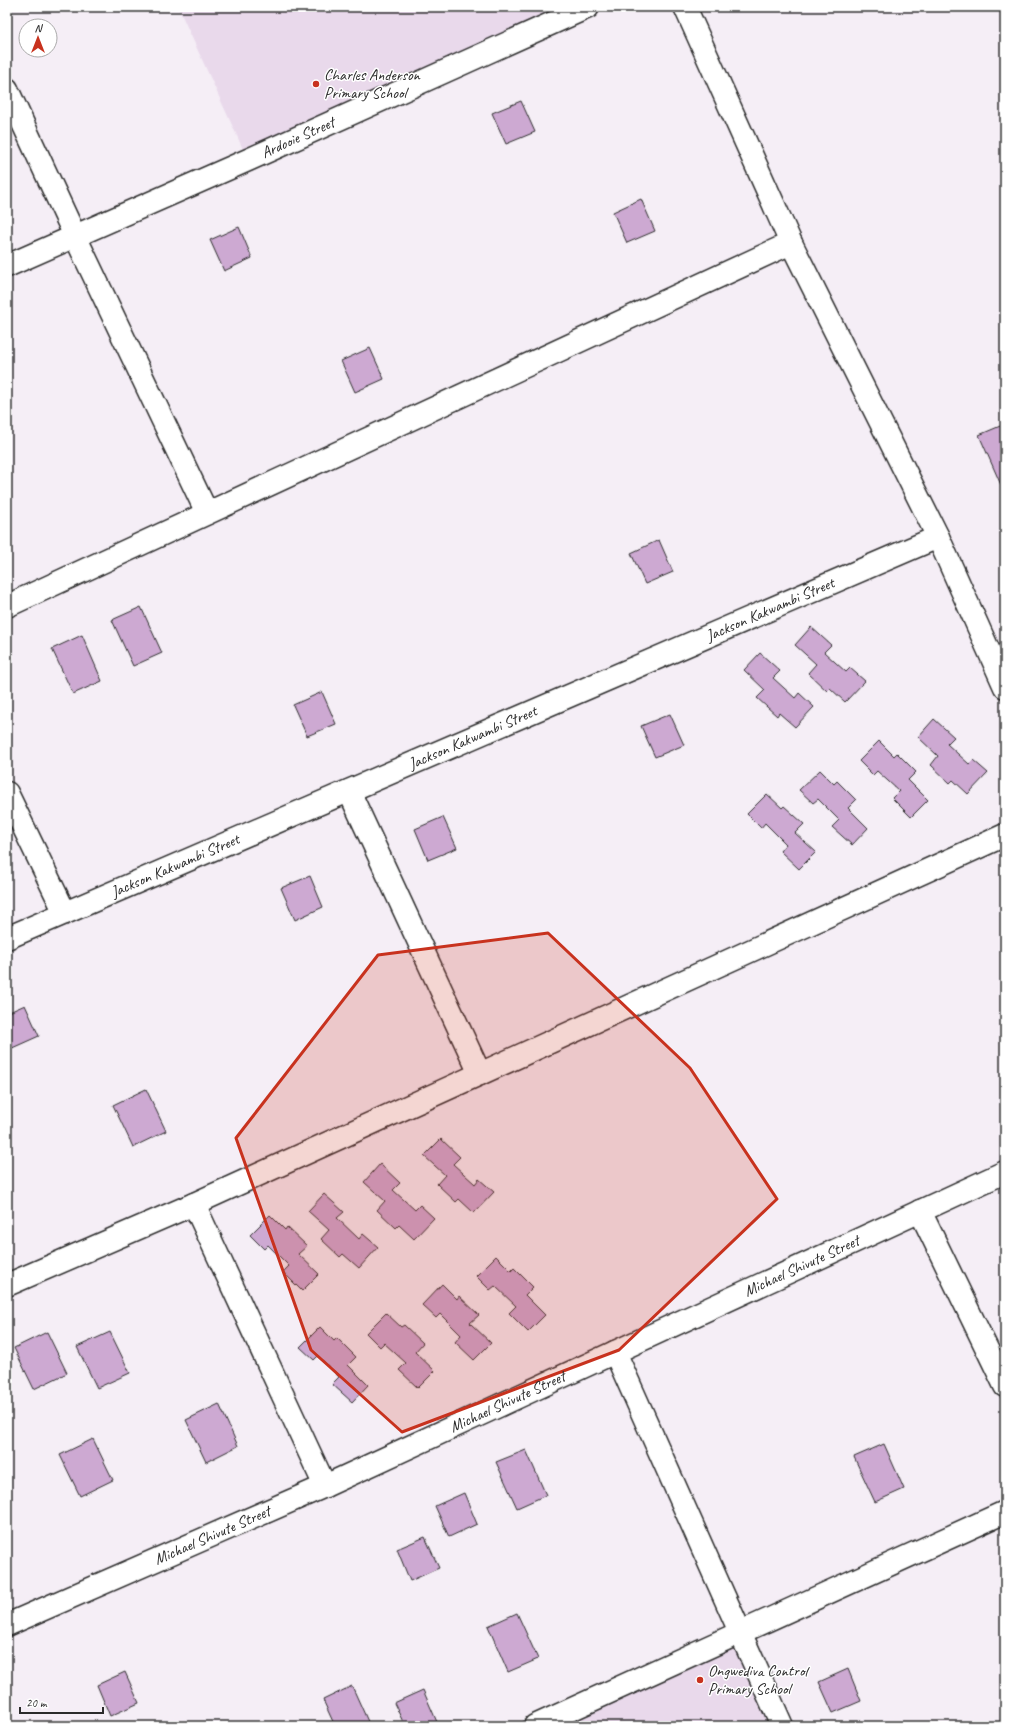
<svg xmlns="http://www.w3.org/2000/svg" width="1012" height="1733" font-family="Caveat,sans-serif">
<rect width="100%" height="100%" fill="#f5eef6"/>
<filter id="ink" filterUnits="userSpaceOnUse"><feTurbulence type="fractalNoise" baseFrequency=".025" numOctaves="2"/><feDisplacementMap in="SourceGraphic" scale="8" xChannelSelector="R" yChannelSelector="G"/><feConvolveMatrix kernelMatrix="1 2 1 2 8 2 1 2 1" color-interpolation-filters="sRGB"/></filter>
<g filter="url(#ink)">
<path fill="#e9d9eb" d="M178 7H588L248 160Z
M742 1633 782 1726H535Z"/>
<path fill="#cda9d2" stroke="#2b2b2b" d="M521 101 535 132 506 144 492 113Z
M641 199 655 231 627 243 613 212Z
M239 227 252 258 224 271 210 240Z
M370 348 384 379 355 392 341 361Z
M1005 424V494L979 435Z
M659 540 673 572 645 584 631 553Z
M141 607 162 653 133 666 112 620Z
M811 627 831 645 824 652 846 672 850 668 865 681 845 702 830 688 827 691 808 673 816 664 795 645Z
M82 635 102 681 73 694 52 649Z
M760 653 780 671 773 678 795 698 799 693 814 707 795 727 779 713 777 716 757 698 765 690 744 670Z
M322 692 336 724 307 736 293 705Z
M670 714 684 745 655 757 641 726Z
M934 719 954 737 947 744 969 764 973 760 988 773 968 794 953 780 950 783 931 765 938 756 918 737Z
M879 741 894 756 897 753 916 772 908 780 928 800 911 817 892 798 899 791 877 771 873 775 859 761Z
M820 770 834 784 837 781 856 800 848 808 868 828 852 845 832 827 839 820 818 799 813 803 799 790Z
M767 794 782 808 784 806 804 824 795 833 816 852 799 869 780 851 786 844 765 823 761 828 747 814Z
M443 817 457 848 428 860 415 829Z
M310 876 323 907 295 920 281 888Z
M25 1005 39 1036 10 1049 7 1041V1013Z
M146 1089 166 1131 133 1147 113 1105Z
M441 1139 460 1157 453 1164 475 1184 479 1179 494 1192 474 1213 459 1199 456 1202 437 1184 445 1175 424 1156Z
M380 1164 400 1183 393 1190 415 1210 420 1205 434 1218 414 1239 399 1225 396 1228 377 1210 385 1201 364 1182Z
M324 1194 344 1212 337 1218 359 1239 363 1234 378 1247 359 1268 343 1254 340 1257 321 1239 329 1230 308 1211Z
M270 1215 285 1230 287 1227 307 1246 298 1254 319 1274 302 1291 283 1272 289 1266 268 1245 264 1249 250 1235Z
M496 1256 511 1271 514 1268 533 1287 525 1295 545 1315 528 1332 509 1313 516 1306 495 1286 490 1290 476 1276Z
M442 1284 457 1299 459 1296 479 1315 470 1323 491 1343 474 1360 455 1342 461 1335 440 1314 436 1318 422 1305Z
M386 1313 401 1327 404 1325 423 1343 415 1352 435 1371 418 1388 399 1370 406 1363 384 1343 380 1347 366 1333Z
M320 1327 334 1341 337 1338 356 1357 348 1365 368 1385 352 1402 332 1384 339 1377 318 1356 314 1360 300 1347Z
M47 1332 67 1373 34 1389 14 1348Z
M110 1332 130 1373 97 1388 77 1347Z
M219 1404 238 1446 206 1462 186 1420Z
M93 1439 113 1480 80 1496 60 1455Z
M884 1444 904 1489 875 1502 854 1457Z
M526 1450 546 1495 517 1508 496 1462Z
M464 1493 477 1524 449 1537 435 1506Z
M425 1537 439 1568 410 1581 397 1549Z
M517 1613 538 1659 508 1672 488 1626Z
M848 1669 861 1701 833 1713 819 1682Z
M125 1672 139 1703 110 1716 97 1685Z
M352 1686 370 1726H335L323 1700Z
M423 1690 437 1722 426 1726H405L394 1703Z"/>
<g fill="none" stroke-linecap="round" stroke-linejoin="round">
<defs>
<g id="minor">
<path d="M685 7 791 243 938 537 1005 687"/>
<path d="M7 89 75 236 207 513"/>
<path id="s1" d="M7 266 248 160 588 7"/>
<path d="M7 606 791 243"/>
<path d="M349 791 480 1074"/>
<path d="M7 793 65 913"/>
<path id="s2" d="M7 938 938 537"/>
<path d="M194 1204 325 1486"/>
<path d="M920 1211 1005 1386"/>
<path d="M7 1285 194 1204 1005 835"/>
<path d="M615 1352 782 1726"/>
<path id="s3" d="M7 1625 325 1486 1005 1172"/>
<path d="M535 1726 1005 1512"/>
</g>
</defs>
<use href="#minor" stroke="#2b2b2b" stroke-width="25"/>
<use href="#minor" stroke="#fff" stroke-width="22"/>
</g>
</g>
<path fill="#c8321e" fill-opacity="0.2" stroke="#c8321e" stroke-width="3" stroke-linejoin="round" d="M548 933 690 1068 777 1199 619 1350 402 1432 311 1350 236 1138 378 955Z"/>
<g fill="#c8321e" stroke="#fff" stroke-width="1.5">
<circle cx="316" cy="84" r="4"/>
<circle cx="700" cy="1680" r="4"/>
</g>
<g text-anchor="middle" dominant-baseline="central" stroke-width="3" stroke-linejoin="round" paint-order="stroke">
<g font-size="16" fill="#2b2b2b" stroke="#fff" text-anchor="start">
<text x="324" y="75">Charles Anderson<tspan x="324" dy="18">Primary School</tspan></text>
<text x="708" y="1671">Ongwediva Control<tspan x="708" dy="18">Primary School</tspan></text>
</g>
<g font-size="16" fill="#2b2b2b" stroke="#fff">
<text stroke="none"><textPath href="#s1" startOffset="318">Ardooie Street</textPath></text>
<text stroke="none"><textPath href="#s2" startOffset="831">Jackson Kakwambi Street</textPath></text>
<text stroke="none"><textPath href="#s2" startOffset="507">Jackson Kakwambi Street</textPath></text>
<text stroke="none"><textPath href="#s2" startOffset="183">Jackson Kakwambi Street</textPath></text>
<text stroke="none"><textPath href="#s3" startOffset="872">Michael Shivute Street</textPath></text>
<text stroke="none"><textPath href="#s3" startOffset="548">Michael Shivute Street</textPath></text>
<text stroke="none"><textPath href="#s3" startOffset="224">Michael Shivute Street</textPath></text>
</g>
</g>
<rect width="1012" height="1733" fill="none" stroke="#fff" stroke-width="24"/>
<rect x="12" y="12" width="988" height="1709" fill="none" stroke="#2b2b2b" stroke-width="1.5" filter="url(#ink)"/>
<g transform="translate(38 38)"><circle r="19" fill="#ffffff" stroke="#aaaaaa"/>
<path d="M0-3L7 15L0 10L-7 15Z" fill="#c8321e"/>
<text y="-6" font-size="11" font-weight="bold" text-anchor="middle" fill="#2b2b2b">N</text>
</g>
<path d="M20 1707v6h83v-6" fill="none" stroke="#2b2b2b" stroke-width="2"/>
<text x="26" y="1707" font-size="12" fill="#2b2b2b" stroke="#ffffff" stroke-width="3" paint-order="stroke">20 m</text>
</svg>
